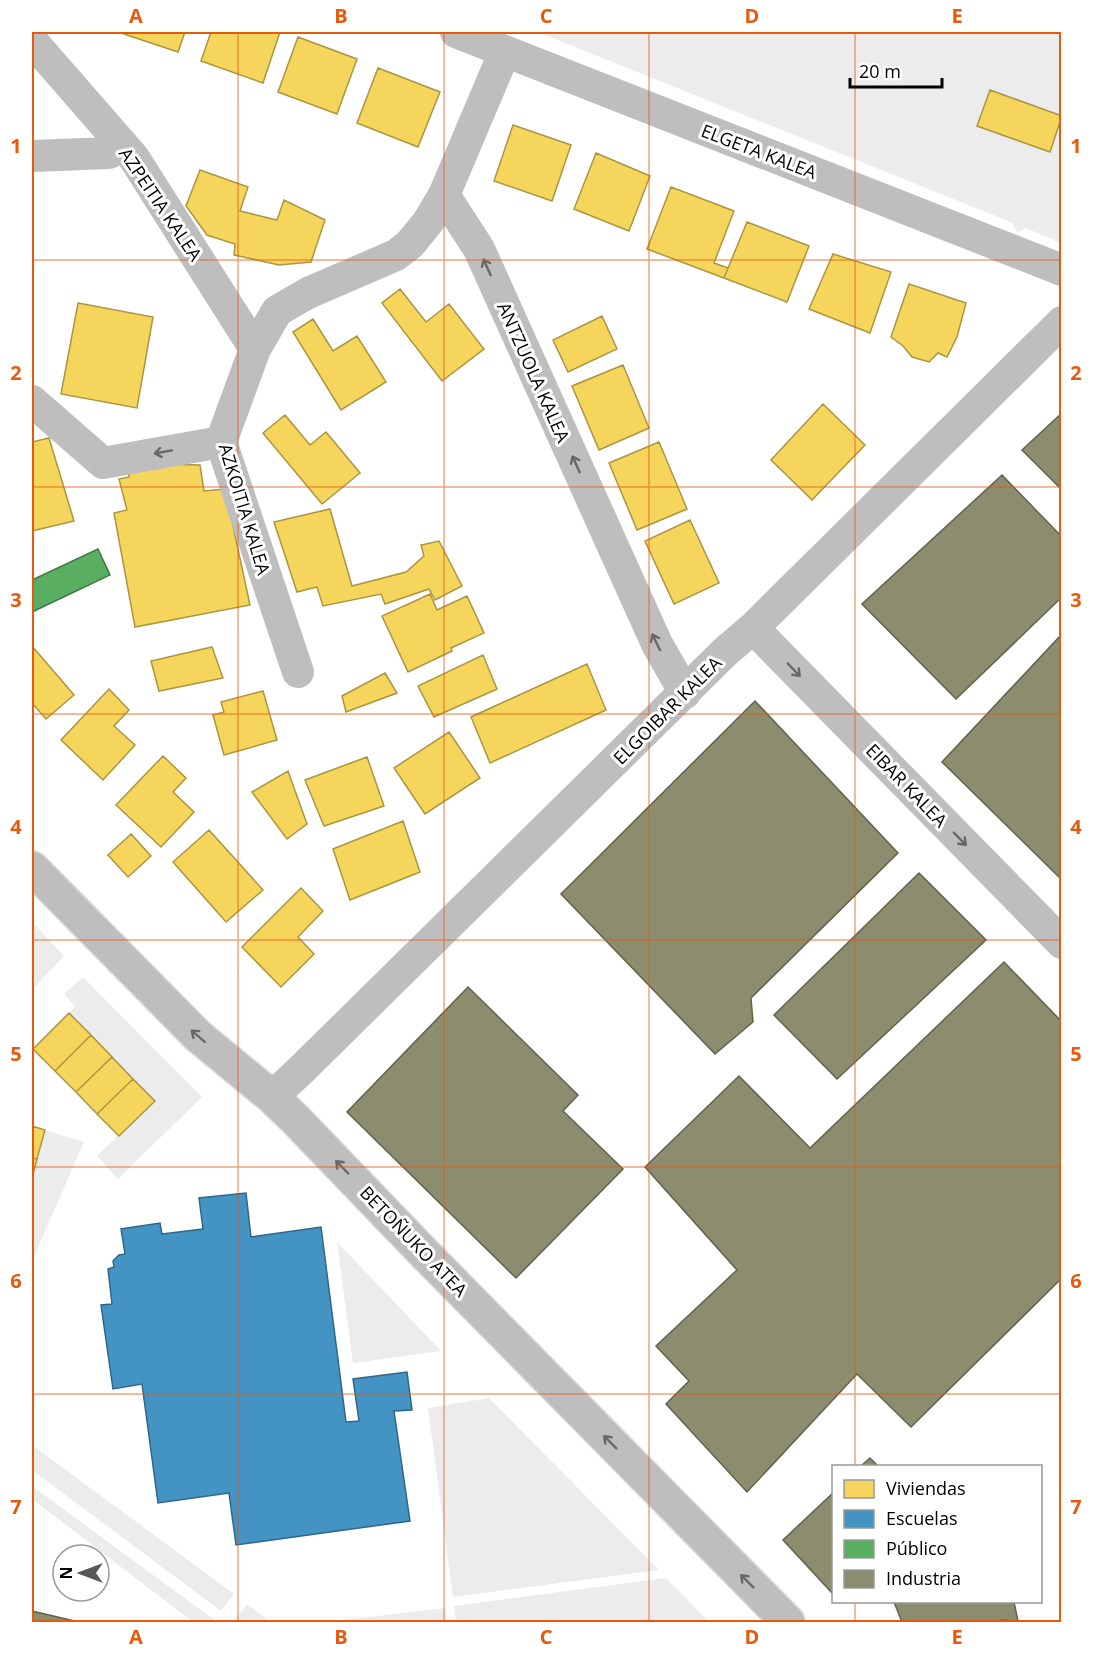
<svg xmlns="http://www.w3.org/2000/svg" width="1093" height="1654" font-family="'Open Sans',sans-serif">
<rect width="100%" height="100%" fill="#fff"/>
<path fill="#ececec" d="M538 32H1061V243L1026 228 1017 233 1013 223Z
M32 922 64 956 32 990V959L33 957 32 955Z
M83 977 202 1097 118 1179 97 1156 154 1101 69 1013 75 1006 64 994Z
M45 1130 84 1142 32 1261V1178Z
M337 1242 441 1351 353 1363Z
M489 1398 659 1570 453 1597 428 1408Z
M32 1445 234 1594 221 1611 32 1470Z
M32 1486 217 1622H193L32 1499Z
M666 1578 709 1622H456L454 1606Z
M247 1604 270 1622 234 1621Z
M445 1608 447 1622H327Z"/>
<path fill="#f6d55c" stroke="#ac9540" stroke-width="1.5" d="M125 32H185L178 52 124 34Z
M211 32H280L263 83 201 61Z
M298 37 357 59 337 114 278 92Z
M378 68 440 92 418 147 357 123Z
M990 90 1062 116 1050 152 977 126Z
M513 125 571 145 552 201 494 181Z
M596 153 650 176 629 231 574 209Z
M200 170 248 187 240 211 277 220 284 200 325 220 311 262 279 265 234 255 235 244 207 235 186 206Z
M671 187 734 211 714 263 728 268 724 278 647 249Z
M747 222 809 246 787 302 724 278Z
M833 254 891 272 870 333 809 309Z
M909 284 966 303 957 337 947 357 938 353 929 362 912 357 903 346 891 337Z
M400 289 426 322 449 304 484 349 442 381 382 303Z
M78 303 153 317 137 408 61 394Z
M602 316 617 349 568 372 553 340Z
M313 319 333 351 357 336 386 382 341 410 293 332Z
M623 365 649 428 599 450 572 386Z
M823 404 865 445 812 500 771 460Z
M285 415 310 445 326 432 360 473 322 504 263 433Z
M49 438 74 521 32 531V442Z
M659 442 687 509 637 530 609 463Z
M127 463 200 465 204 491 225 489 250 605 135 627 114 513 127 510 119 479 129 477Z
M330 509 352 586 406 572 424 556 421 545 439 541 462 586 435 600 429 589 385 604 381 594 323 606 317 587 297 592 274 522Z
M690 520 719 583 674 604 645 541Z
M430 594 437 610 467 596 484 633 451 648 452 651 408 672 382 616Z
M32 646 74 695 46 719 32 703Z
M212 647 223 678 159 691 151 661Z
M483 655 497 689 434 717 418 686Z
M587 664 606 710 490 763 471 717Z
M385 673 397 693 346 712 342 696Z
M109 689 129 710 114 726 135 745 103 780 61 740Z
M263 691 277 740 224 755 213 715 224 712 221 702Z
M449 732 480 778 425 814 394 768Z
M163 756 186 778 173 792 194 812 161 847 116 805Z
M367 757 384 806 324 826 305 780Z
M288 771 307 824 287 839 252 792Z
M403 821 420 872 350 900 333 849Z
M209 830 263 890 226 922 173 862Z
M131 834 151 856 128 877 108 855Z
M301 888 323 911 298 937 314 954 281 987 242 947Z
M69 1013 91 1035 55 1071 33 1049Z
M91 1035 112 1057 76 1092 55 1071Z
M112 1057 133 1079 97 1114 76 1092Z
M133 1079 155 1101 119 1136 97 1114Z
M32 1126 45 1130 37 1159 32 1158Z
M32 1158 37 1159 32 1178Z"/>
<path fill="#4393c3" stroke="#2f6788" stroke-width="1.5" d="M246 1193 251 1237 321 1227 346 1422 359 1421 353 1379 407 1372 412 1410 394 1411 410 1521 236 1545 229 1493 158 1503 142 1384 113 1389 101 1305 112 1304 108 1269 114 1267 113 1261 119 1255 125 1254 121 1229 160 1223 162 1234 203 1229 199 1198Z"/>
<path fill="#5aae61" stroke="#3f7a44" stroke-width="1.5" d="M98 549 110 575 32 612V580Z"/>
<path fill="#8c8c6e" stroke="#62624d" stroke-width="1.5" d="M1062 413V490L1022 450Z
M1002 475 1062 537V597L956 699 862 604Z
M1062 634V880L942 762Z
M755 701 898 853 751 998 753 1022 715 1054 561 894Z
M919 873 986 940 837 1079 774 1015Z
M1004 962 1062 1022V1278L911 1427 857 1374 747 1492 666 1404 689 1381 656 1346 737 1270 645 1167 739 1076 810 1148Z
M468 987 578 1095 563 1111 623 1169 516 1278 347 1112Z
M870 1458 878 1466H861Z
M834 1492V1595L783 1540Z
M894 1602H1014L1018 1621 1000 1620 1001 1622H902Z
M32 1611 79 1622H32Z"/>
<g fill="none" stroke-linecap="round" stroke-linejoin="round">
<defs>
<path id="major" d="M32 868 198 1036 272 1097 295 1119 422 1251 788 1622"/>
</defs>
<use href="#major" stroke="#dbdbdb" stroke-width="36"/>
<path stroke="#bebebe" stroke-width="32" d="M456 32 1062 270
M32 41 134 158 255 349
M32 156 109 153
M444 195 479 249 657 644 685 693
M32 401 103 463 221 442
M753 628 1062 943
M298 672 221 442 255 349 277 311 308 293 396 255 410 244 428 222 444 195 505 51
M272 1097 301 1070 725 652 753 628 1062 322"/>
<use href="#major" stroke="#bebebe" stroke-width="33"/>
</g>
<defs><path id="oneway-shaft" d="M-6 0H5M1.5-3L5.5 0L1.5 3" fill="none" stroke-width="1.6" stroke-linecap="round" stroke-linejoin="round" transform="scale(1.5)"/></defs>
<g stroke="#686868">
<use href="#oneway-shaft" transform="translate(487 267) rotate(-114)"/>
<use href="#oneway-shaft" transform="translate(163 452) rotate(170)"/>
<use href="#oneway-shaft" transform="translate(576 464) rotate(-114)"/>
<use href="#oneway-shaft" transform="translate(656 642) rotate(-116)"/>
<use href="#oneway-shaft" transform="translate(794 670) rotate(46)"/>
<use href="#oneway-shaft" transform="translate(960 839) rotate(46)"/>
<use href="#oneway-shaft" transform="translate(198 1036) rotate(-139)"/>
<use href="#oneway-shaft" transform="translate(342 1167) rotate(-134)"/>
<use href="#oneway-shaft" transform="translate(610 1442) rotate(-135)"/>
<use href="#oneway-shaft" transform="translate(747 1581) rotate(-135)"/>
</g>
<path fill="none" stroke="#e8590c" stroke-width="1.5" stroke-opacity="0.55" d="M238 32V1622M444 32V1622M649 32V1622M855 32V1466M32 260H1062M32 487H1062M32 714H1062M32 940H1062M32 1167H1062M32 1394H1062M855 1602V1622"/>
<g text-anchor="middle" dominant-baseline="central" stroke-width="6" stroke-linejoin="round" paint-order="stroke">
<g font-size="18" fill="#000" stroke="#fff">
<text transform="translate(759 151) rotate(21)">ELGETA KALEA</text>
<text transform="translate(161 204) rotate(56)">AZPEITIA KALEA</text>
<text transform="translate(534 372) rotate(66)">ANTZUOLA KALEA</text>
<text transform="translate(245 509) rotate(73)">AZKOITIA KALEA</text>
<text transform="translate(667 710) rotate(-45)">ELGOIBAR KALEA</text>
<text transform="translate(907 785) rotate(46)">EIBAR KALEA</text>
<text transform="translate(414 1241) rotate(46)">BETOÑUKO ATEA</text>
</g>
</g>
<rect width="1093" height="1654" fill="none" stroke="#ffffff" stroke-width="66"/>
<rect x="832" y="1465" width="210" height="138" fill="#ffffff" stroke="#999999" stroke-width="1.5"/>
<rect x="844" y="1480" width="30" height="18" fill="#f6d55c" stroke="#999999" stroke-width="1.5"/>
<text x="886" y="1495" font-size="18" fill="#000000">Viviendas</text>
<rect x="844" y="1510" width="30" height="18" fill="#4393c3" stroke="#999999" stroke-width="1.5"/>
<text x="886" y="1525" font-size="18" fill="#000000">Escuelas</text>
<rect x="844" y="1540" width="30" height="18" fill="#5aae61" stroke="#999999" stroke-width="1.5"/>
<text x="886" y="1555" font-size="18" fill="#000000">Público</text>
<rect x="844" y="1570" width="30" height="18" fill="#8c8c6e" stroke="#999999" stroke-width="1.5"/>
<text x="886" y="1585" font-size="18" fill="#000000">Industria</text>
<g transform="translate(81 1573) rotate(270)"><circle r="28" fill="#ffffff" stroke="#999999" stroke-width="1.5"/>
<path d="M0-4.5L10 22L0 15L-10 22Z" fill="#595959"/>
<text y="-9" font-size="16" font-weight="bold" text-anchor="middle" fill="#000000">N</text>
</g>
<path d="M850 78v9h92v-9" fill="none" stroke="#000000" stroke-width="3"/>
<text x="859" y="78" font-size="18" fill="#000000" stroke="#ffffff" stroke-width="4.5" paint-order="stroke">20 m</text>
<rect x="33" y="33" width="1027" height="1588" fill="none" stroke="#e8590c" stroke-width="2"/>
<g font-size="20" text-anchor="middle" font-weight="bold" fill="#e8590c">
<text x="136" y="23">A</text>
<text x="341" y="23">B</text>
<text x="546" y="23">C</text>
<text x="752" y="23">D</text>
<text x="957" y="23">E</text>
<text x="16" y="153">1</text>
<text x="1076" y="153">1</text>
<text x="16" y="380">2</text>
<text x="1076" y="380">2</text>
<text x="16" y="607">3</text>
<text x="1076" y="607">3</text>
<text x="16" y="834">4</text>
<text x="1076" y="834">4</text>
<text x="16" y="1061">5</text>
<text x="1076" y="1061">5</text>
<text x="16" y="1288">6</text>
<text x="1076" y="1288">6</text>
<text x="16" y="1514">7</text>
<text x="1076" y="1514">7</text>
<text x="136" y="1644">A</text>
<text x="341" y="1644">B</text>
<text x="546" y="1644">C</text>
<text x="752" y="1644">D</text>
<text x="957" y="1644">E</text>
</g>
</svg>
